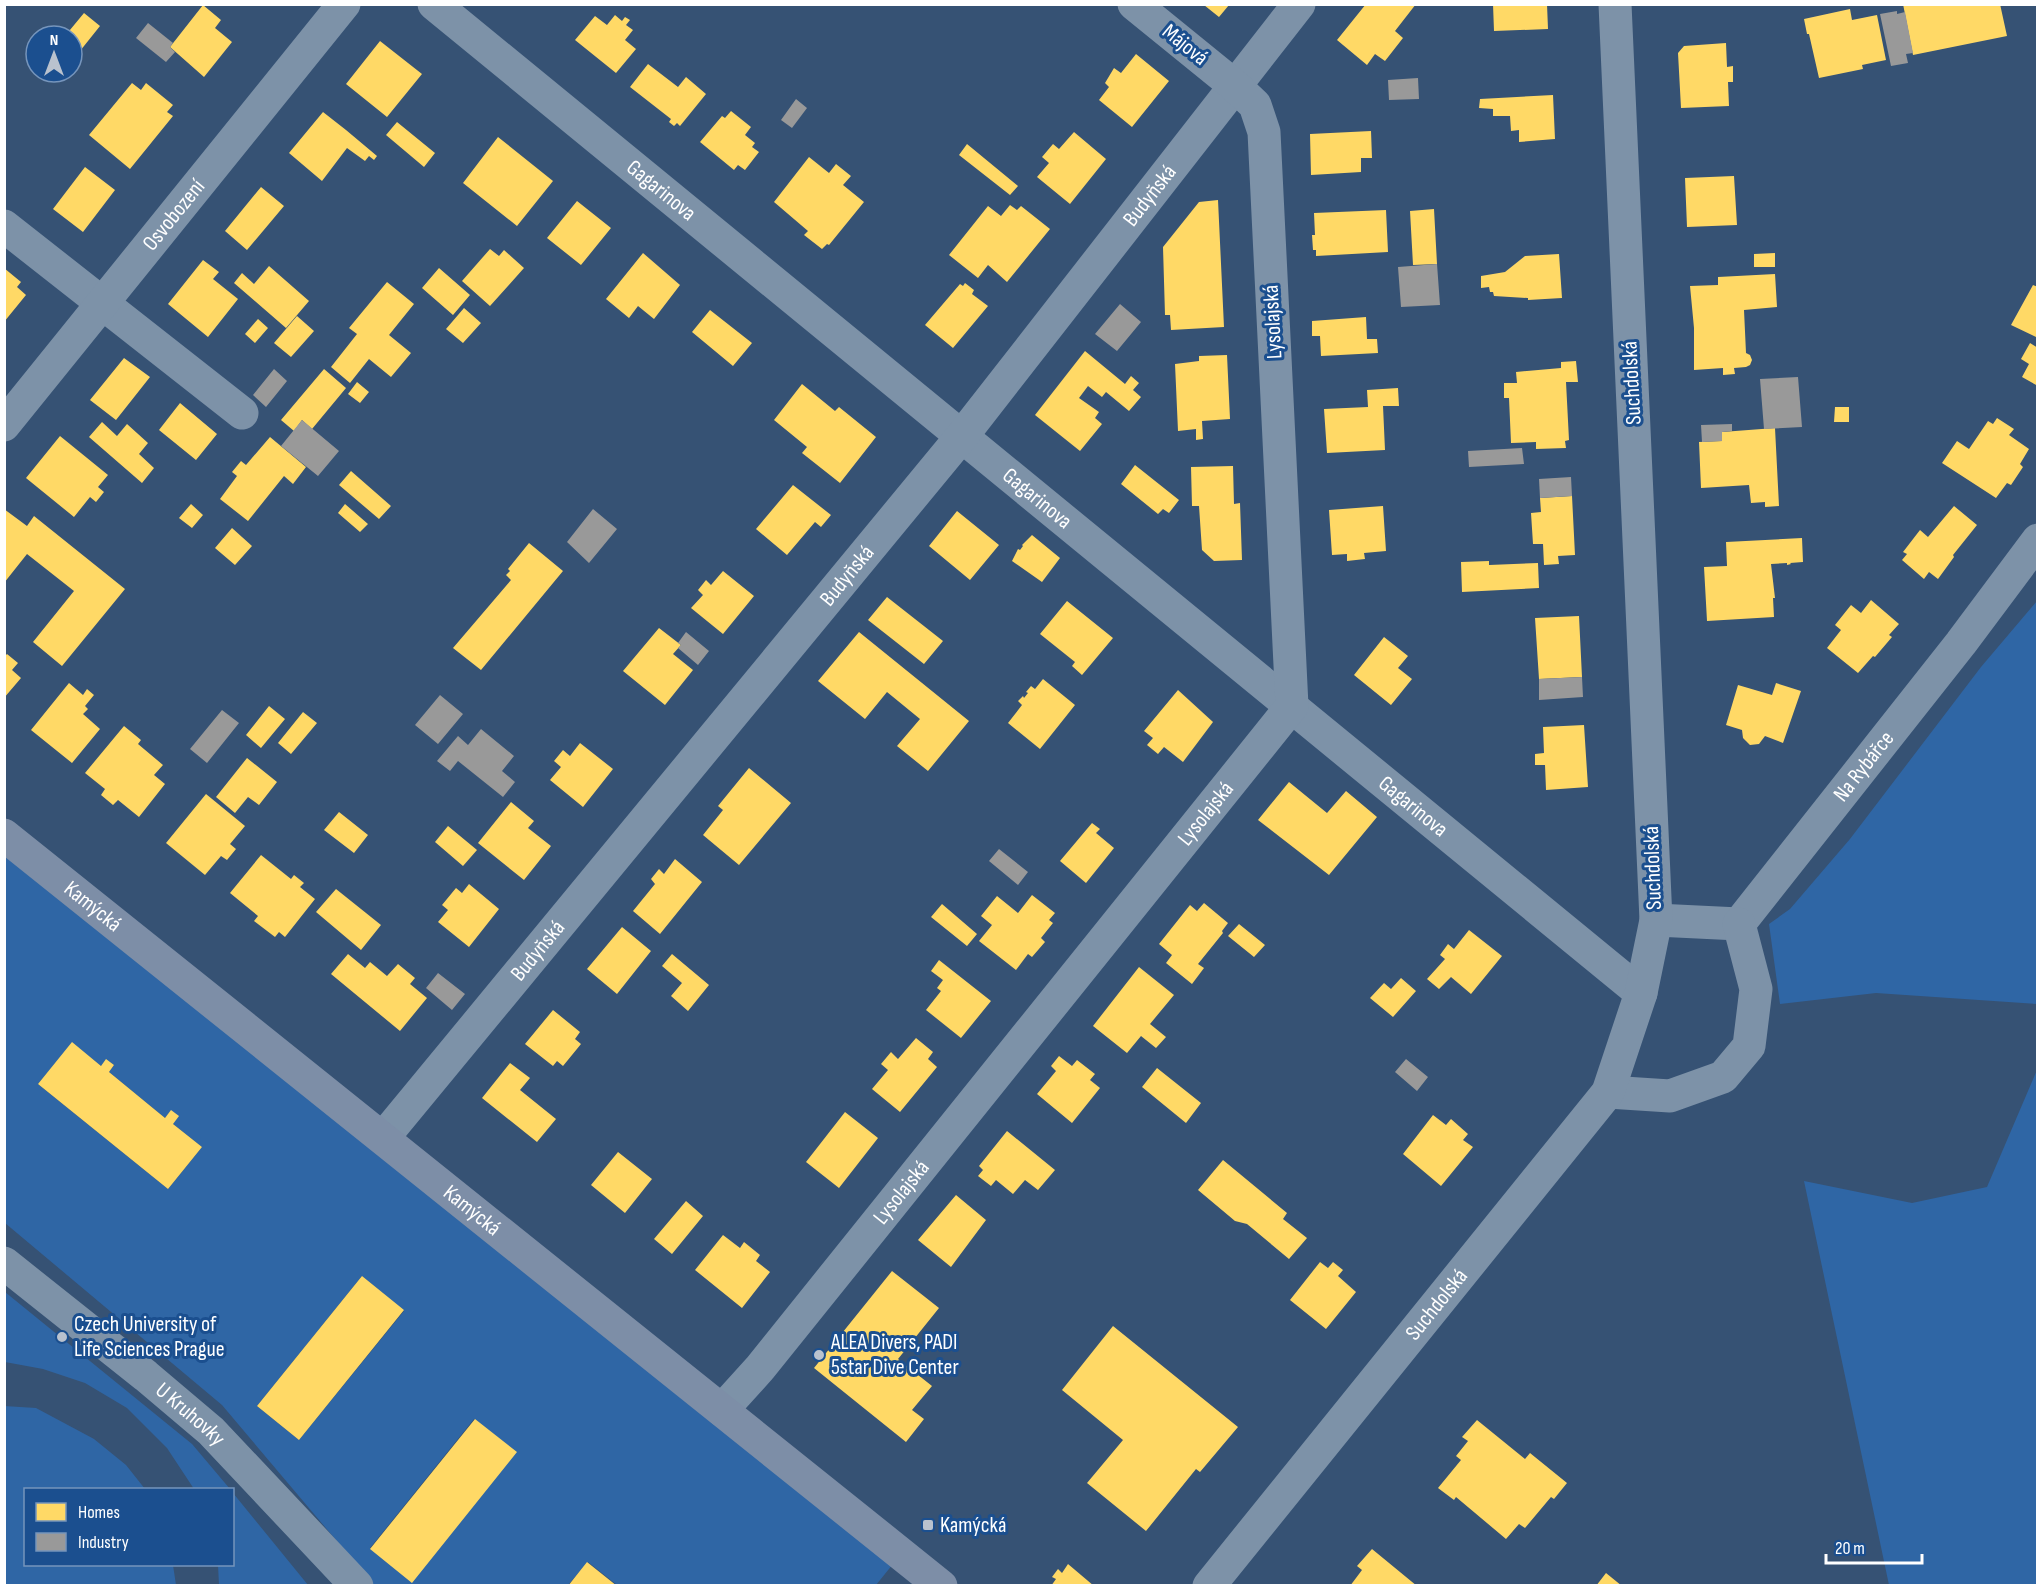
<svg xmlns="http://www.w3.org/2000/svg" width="2042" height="1590" font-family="'Sofia Sans Condensed',sans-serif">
<rect width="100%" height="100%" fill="#365274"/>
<path fill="#2f66a5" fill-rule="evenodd" d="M2037 601V1004L1876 993 1780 1004 1769 924 1790 909 1850 839 1981 667Z
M4 843 893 1564 876 1585H617L588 1562 568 1585H374L222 1405 5 1223ZM72 1043 101 1066 106 1060 114 1065 109 1072 165 1118 171 1111 173 1124 202 1147 168 1189 38 1084ZM362 1276 404 1311 299 1440 257 1406ZM474 1419 516 1452 370 1549V1548Z
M2037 1070V1585H1889L1804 1181 1912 1203 1987 1187Z
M5 1292 192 1444 230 1489H194L167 1448 127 1408 85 1383 43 1369 5 1362Z
M4 1406 36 1408 94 1439 126 1465 145 1489 26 1490V1564L173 1565 176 1585H5Z
M233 1493 308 1585H219L218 1565 232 1564Z"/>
<path fill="#ffd966" d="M1366 4H1416L1395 31 1403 38 1385 61 1375 54 1367 65 1337 40Z
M1493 4H1547L1548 29 1494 31Z
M1903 4H2000L2007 36 1913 55Z
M203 5 221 20 215 28 232 42 204 77 170 47Z
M1204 5H1229L1219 17Z
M1850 9 1852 20 1877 15 1886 60 1862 65 1863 69 1819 78 1809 34H1807L1804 19Z
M84 13 100 26 72 61V36H65Z
M615 15 622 21 625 17 630 20 626 25 633 30 625 40 636 49 616 73 575 40 595 16 607 25Z
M380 41 422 74 387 117 346 84Z
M1726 43 1727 67 1733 66V82H1728L1729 106 1681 108 1678 53 1684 46Z
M1136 54 1169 81 1132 127 1099 100 1109 87 1105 83 1114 68 1121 73Z
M648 64 678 87 686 77 706 94 680 126 677 123 674 126 669 122 671 119 630 87Z
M132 83 141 90 146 83 173 105 167 112 173 116 130 169 89 135Z
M1553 95 1555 139 1519 142V130L1511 131 1510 116H1493V109L1479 108 1480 99Z
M731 111 751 127 745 135 755 143 752 147 759 152 745 170 738 165 734 170 700 142 722 116 725 118Z
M323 112 346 130 377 156 374 160 369 156 365 161 347 148 322 181 289 153Z
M397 122 435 153 424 167 386 135Z
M1371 131 1372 158H1361V172L1311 175 1310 134Z
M1074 132 1106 159 1070 204 1037 177 1049 163 1042 157 1053 144 1059 149Z
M498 137 553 181 517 226 463 183Z
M967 144 1018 186 1010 195 959 155Z
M809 157 829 173 836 164 851 176 843 185 864 202 829 245 827 244 822 249 804 235 808 231 774 202Z
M85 167 115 190 83 232 53 209Z
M1734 176 1737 225 1687 227 1685 178Z
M261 187 284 206 247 250 225 231Z
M1218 200 1224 327 1171 330 1170 315H1165L1163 247 1199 202Z
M577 201 611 228 581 265 547 238Z
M1010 205 1017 210 1021 206 1050 229 1007 282 988 265 978 278 949 255 988 206 1001 216Z
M1434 209 1437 264 1413 265 1410 211Z
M1386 210 1388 252 1316 256V250H1313L1312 235H1315L1314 213Z
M490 249 499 256 504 250 524 268 490 306 462 281Z
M643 253 680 285 654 319 638 306 629 318 606 299Z
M1775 253V267H1754V254Z
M1559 254 1562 298 1528 300V298L1494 296 1493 292H1490L1489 287 1481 288V276L1505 272 1525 256Z
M203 260 219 272 213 279 238 299 208 337 168 304Z
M269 266 309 301 286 328 234 283 242 273 254 284Z
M4 268 21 282 17 287 26 295 4 322Z
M439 268 470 295 453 315 422 288Z
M1775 274 1777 307 1744 310 1746 353 1750 355 1752 360 1750 365 1746 367 1734 368 1735 374 1723 375V368L1694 370V328L1690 286 1718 285V277Z
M387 282 414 304 389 335 411 353 391 377 369 359 350 383 331 367 357 334 349 328Z
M965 283 974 290 972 294 988 306 953 348 925 325 960 284 963 286Z
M2033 285 2038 287V338L2011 325Z
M464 308 481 323 463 343 446 329Z
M710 310 752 343 733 366 692 332Z
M297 316 314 331 291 357 274 343Z
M1366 317 1367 339H1377L1378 353 1321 356 1320 336H1312V321Z
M258 319 268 328 255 343 245 334Z
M2030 343 2038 348V386L2022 377 2029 364 2021 359Z
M1085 351 1125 384 1131 376 1139 383 1133 390 1141 397 1129 411 1106 392 1102 397 1088 386 1079 398 1099 412 1095 418 1102 424 1080 451 1035 415Z
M1227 355 1230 419 1202 421 1203 439 1196 440V429L1178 431 1175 364 1199 361V356Z
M124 358 150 377 116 420 90 400Z
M1576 361 1578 382H1566L1569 440 1565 441 1566 448 1536 449V442L1511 443 1509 398H1504V383H1517L1516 372 1561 368V362Z
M324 369 346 388 312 429 302 420 294 431 281 420Z
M357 382 369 392 360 403 348 394Z
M802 384 835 411 839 407 876 437 840 483 802 453 807 447 774 420Z
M1398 388 1399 406H1383L1385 450 1327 453 1324 409 1368 407 1367 390Z
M180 403 217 434 196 460 159 430Z
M1835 407H1849V422H1834Z
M1997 418 2014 429 2009 435 2029 449 2020 464 2023 467 2011 485 2007 483 1996 498 1942 463 1957 441 1969 449 1988 421 1993 424Z
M102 422 117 436 127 424 148 443 139 454 154 468 142 483 89 437Z
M1775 428 1779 506 1765 507V502L1751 503 1749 485 1701 488 1699 442 1722 441V432Z
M60 436 108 475 98 487 104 492 96 502 90 497 74 517 26 478Z
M270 437 306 467 293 484 284 476 248 521 220 499 237 476 232 472 241 461 246 465Z
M1135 465 1179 500 1169 513 1163 509 1158 514 1121 484Z
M1233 466 1234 504 1240 503 1242 560 1214 561 1202 550 1199 506H1192L1191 467Z
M351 471 391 506 379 519 339 485Z
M793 485 831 515 821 527 815 522 787 555 756 529Z
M1572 496 1575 555 1558 556 1559 564 1544 565 1543 544H1533L1531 513 1541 512 1540 498Z
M191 504 203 515 192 528 179 518Z
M345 504 368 524 360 532 338 513Z
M1383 506 1386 551 1364 553 1365 559 1347 561V554L1332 555 1329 510Z
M1954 506 1977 525 1953 555 1954 557 1938 579 1929 572 1924 579 1902 560 1907 554 1903 552 1920 530 1928 537Z
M4 509 27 526 34 516 125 589 62 666 33 642 74 591 27 554 4 583Z
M957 511 999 545 970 580 929 546Z
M232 528 252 546 235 565 215 548Z
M1032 535 1060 558 1042 582 1012 561 1018 549 1020 550 1023 546 1022 545Z
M1802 538 1803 562 1790 563 1791 564 1787 565V563L1771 564 1775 598H1773L1774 617 1707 621 1704 567 1727 566 1726 542Z
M529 543 563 571 481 670 453 648 511 580 506 575 510 571 508 569Z
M1489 561V565L1538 563 1539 588 1462 592 1461 562Z
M723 571 754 596 723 634 691 608 703 595 698 590 706 580 711 585Z
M887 597 943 641 924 664 868 620Z
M1871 600 1899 624 1889 635 1892 637 1875 657 1873 656 1858 673 1827 648 1841 630 1835 625 1851 605 1861 613Z
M1067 601 1113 638 1082 675 1072 666 1075 662 1040 634Z
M1579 616 1582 677 1539 679 1535 618Z
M659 628 681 645 673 654 693 670 665 705 623 671Z
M859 632 969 721 928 771 897 746 920 719 887 692 865 719 818 681Z
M1384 637 1408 656 1398 668 1412 679 1391 705 1354 675Z
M7 654 18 663 12 670 21 678 4 698V657Z
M1043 679 1075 705 1040 749 1008 723 1022 705 1018 701 1023 696 1024 698 1028 693 1026 692 1031 686 1035 689Z
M69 683 83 695 87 689 94 695 85 706 88 709 83 714 100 729 72 763 31 730Z
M1776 683 1801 691 1783 743 1765 736 1759 744 1750 745 1743 738 1742 730 1726 725 1738 685 1772 695Z
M1178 690 1213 722 1183 762 1164 747 1158 754 1147 745 1153 738 1144 731Z
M269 706 285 719 261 748 246 735Z
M303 712 317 723 291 754 278 743Z
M1584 725 1588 787 1546 790 1545 765H1535V754L1544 753 1543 727Z
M124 726 141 740 138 744 163 765 154 775 165 784 139 817 118 800 113 805 101 795 105 789 85 773Z
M580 743 613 769 583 807 550 780 561 767 554 761 563 750 570 756Z
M247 758 277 782 259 805 248 797 235 813 216 797Z
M749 768 791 803 739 865 703 835 723 810 718 806Z
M1289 782 1327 813 1346 791 1377 817 1329 875 1258 820Z
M206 794 245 826 230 844 236 849 227 860 221 856 205 875 166 843Z
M511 802 534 821 528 828 551 846 524 880 478 843Z
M339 812 368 835 354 853 324 830Z
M1092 823 1100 829 1096 833 1114 848 1086 883 1060 861Z
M448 826 477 850 463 866 435 842Z
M261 855 291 879 294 875 304 883 300 887 315 899 285 937 279 932 275 937 254 921 258 916 230 893Z
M675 859 702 882 660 934 633 911 655 884 651 879 659 869 664 874Z
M469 884 499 909 469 947 438 922 448 910 442 905 456 888 462 893Z
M336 889 381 925 361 950 316 912Z
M1032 895 1055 913 1049 920 1053 923 1041 938 1045 942 1032 957 1028 954 1016 970 979 941 992 925 981 916 997 896 1018 913Z
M1204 903 1228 923 1222 931 1223 933 1198 964 1204 968 1192 984 1166 963 1172 955 1159 944 1190 905 1197 911Z
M942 904 977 934 967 946 931 917Z
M1239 924 1265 945 1254 957 1228 936Z
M622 927 651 951 617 994 587 969Z
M1469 930 1502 956 1471 994 1451 977 1439 989 1427 979 1445 959 1440 955 1448 944 1454 949Z
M348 954 365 968 370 962 387 976 398 964 415 978 410 984 427 998 400 1031 331 974Z
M672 954 709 985 688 1011 671 996 682 983 662 966Z
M939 960 991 1001 961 1038 926 1010 941 991 937 988 943 980 931 971Z
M1139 967 1174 995 1150 1024 1166 1037 1156 1048 1141 1036 1127 1053 1093 1026Z
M1401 978 1416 991 1393 1017 1370 998 1384 983 1391 989Z
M553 1010 580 1032 575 1039 581 1044 563 1066 557 1061 553 1066 525 1044Z
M916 1038 933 1052 928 1059 937 1067 900 1112 872 1089 888 1070 881 1064 891 1052 898 1059Z
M72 1042 101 1066 106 1059 114 1065 109 1072 165 1118 171 1110 179 1116 173 1124 202 1147 168 1189 38 1084Z
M1059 1056 1072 1066 1077 1060 1095 1074 1090 1080 1100 1088 1072 1123 1037 1094 1056 1071 1051 1066Z
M510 1063 530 1078 520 1090 556 1119 537 1142 482 1098Z
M1157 1068 1201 1103 1186 1123 1142 1087Z
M845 1112 878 1138 839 1188 806 1162Z
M1433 1115 1446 1125 1451 1119 1468 1134 1463 1140 1473 1147 1441 1186 1403 1154Z
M1007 1131 1055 1170 1038 1190 1025 1180 1013 1194 996 1180 991 1186 978 1176 983 1170 979 1166Z
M618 1152 652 1179 625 1213 591 1185Z
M1223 1160 1287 1213 1283 1219 1307 1238 1289 1259 1247 1224 1235 1221 1198 1190Z
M956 1195 986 1220 951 1267 918 1240Z
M686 1201 703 1216 672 1254 654 1239Z
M723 1235 740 1248 744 1242 760 1255 756 1261 770 1272 742 1308 695 1270Z
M1320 1262 1328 1268 1333 1262 1343 1270 1338 1276 1356 1292 1326 1329 1290 1300Z
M892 1271 939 1308 898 1359 932 1386 912 1410 924 1419 906 1442 814 1368Z
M362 1276 404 1310 299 1440 257 1406Z
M1113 1326 1238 1427 1200 1472 1196 1469 1146 1531 1087 1483 1123 1440 1062 1390Z
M475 1419 517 1452 412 1583 370 1549Z
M1477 1420 1525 1459 1530 1453 1567 1483 1554 1499 1551 1497 1525 1528 1519 1524 1506 1539 1456 1497 1454 1500 1438 1488 1461 1460 1456 1456 1468 1441 1462 1437Z
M1372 1549 1417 1586H1350L1362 1570 1357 1566Z
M587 1562 617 1586H568Z
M1068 1564 1094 1586H1051L1056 1579 1052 1577 1058 1569 1062 1573Z
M1606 1573 1622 1586H1596Z"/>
<path fill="#999" d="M1897 11V14L1905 12 1913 53 1906 54 1908 63 1891 66 1880 14Z
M148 23 173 43 170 47 175 52 166 62 136 38Z
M1418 78 1419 99 1389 100 1388 80Z
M796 99 807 108 792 128 781 120Z
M1437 264 1440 305 1401 307 1398 267Z
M1120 304 1141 322 1117 351 1095 334Z
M274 369 287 381 266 407 253 395Z
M1798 377 1802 427 1764 429 1760 379Z
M302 420 339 451 318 476 281 446Z
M1732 424V431L1722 432V441L1702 442 1701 425Z
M1522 448 1524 464 1469 467 1468 451Z
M1571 477 1572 496 1540 498 1539 479Z
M593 509 617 529 589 563 567 542Z
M686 632 709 651 698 665 678 648 681 645 678 643Z
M1582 677 1583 697 1539 700V679Z
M440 695 463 714 438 744 415 725Z
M222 710 239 723 207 763 190 749Z
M481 729 514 756 502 771 515 782 503 797 458 761 450 771 437 761 458 736 468 745Z
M999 849 1028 872 1018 885 989 861Z
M438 973 465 994 452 1010 426 988Z
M1406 1059 1428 1077 1417 1091 1395 1072Z"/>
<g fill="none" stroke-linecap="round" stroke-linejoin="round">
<g stroke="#7d92a8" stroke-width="33">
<path id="s1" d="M434 4 1641 993"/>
<path d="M4 226 242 413"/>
<path id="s2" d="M4 425 344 4"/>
<path d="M1656 920 1739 924"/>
<path id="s3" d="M1739 924 1961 643 2038 540"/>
<path d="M1608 1092 1670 1096 1723 1077 1749 1046 1756 989 1739 924"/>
<path id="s4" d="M383 1138 962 436 1299 4"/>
<path id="s5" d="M4 1263 146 1376 211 1431 357 1586"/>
<path id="s6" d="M722 1410 760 1368 1292 706 1264 132 1255 105 1235 86 1134 4"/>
<path id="s7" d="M1209 1586 1608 1092 1641 993 1656 920 1615 4"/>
</g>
<path stroke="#7d8ea7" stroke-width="33" id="s8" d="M4 835 941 1586"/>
</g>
<g fill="#b9c2ce" stroke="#1b4f8f" stroke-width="2">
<circle cx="62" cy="1337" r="6"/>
<circle cx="819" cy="1355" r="6"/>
<rect x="922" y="1519" width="12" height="12" rx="3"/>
</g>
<g text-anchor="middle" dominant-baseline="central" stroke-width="6" stroke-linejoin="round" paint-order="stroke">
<g font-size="22" fill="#fff" stroke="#1b4f8f">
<text transform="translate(1185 45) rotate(39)">Májová</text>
<text stroke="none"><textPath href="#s1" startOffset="294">Gagarinova</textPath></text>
<text stroke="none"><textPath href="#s4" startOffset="1215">Budyňská</textPath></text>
<text stroke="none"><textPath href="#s2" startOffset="270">Osvobození</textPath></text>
<text transform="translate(1273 322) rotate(-93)">Lysolajská</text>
<text transform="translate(1632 383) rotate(-93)">Suchdolská</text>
<text stroke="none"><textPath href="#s1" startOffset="780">Gagarinova</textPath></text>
<text stroke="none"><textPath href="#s4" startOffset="729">Budyňská</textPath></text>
<text stroke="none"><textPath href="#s3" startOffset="201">Na Rybářce</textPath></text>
<text stroke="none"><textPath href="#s1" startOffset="1266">Gagarinova</textPath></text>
<text stroke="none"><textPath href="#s6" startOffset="768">Lysolajská</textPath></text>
<text transform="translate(1653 868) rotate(-92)">Suchdolská</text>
<text stroke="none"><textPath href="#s8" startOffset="114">Kamýcká</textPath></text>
<text stroke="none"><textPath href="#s4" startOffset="243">Budyňská</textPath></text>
<text stroke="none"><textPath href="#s6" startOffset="282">Lysolajská</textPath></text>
<text stroke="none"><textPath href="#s8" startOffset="600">Kamýcká</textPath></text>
<text stroke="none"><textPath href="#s7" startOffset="362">Suchdolská</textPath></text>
<text stroke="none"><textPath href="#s5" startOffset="240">U Kruhovky</textPath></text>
</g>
<g font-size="22" fill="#fff" stroke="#1b4f8f" text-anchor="start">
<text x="74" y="1324">Czech University of<tspan x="74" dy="25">Life Sciences Prague</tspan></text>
<text x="831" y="1342">ALEA Divers, PADI<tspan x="831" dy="25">5star Dive Center</tspan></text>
<text x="940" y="1525">Kamýcká</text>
</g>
</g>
<rect width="2042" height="1590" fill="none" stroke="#ffffff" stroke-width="12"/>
<rect x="24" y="1488" width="210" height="78" fill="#1b4f8f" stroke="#7695bc" stroke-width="1.5"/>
<rect x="36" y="1503" width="30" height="18" fill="#ffd966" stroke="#7695bc" stroke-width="1.5"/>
<text x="78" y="1518" font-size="18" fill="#ffffff">Homes</text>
<rect x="36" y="1533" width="30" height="18" fill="#999999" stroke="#7695bc" stroke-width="1.5"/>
<text x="78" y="1548" font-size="18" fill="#ffffff">Industry</text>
<g transform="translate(54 54)"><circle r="28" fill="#1b4f8f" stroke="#7695bc" stroke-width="1.5"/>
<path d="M0-4.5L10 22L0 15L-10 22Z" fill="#b9c2ce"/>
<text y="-9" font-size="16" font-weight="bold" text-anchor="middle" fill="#ffffff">N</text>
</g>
<path d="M1826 1554v9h96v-9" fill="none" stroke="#ffffff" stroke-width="3"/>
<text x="1835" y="1554" font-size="18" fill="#ffffff" stroke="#1b4f8f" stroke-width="4.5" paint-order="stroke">20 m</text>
</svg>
